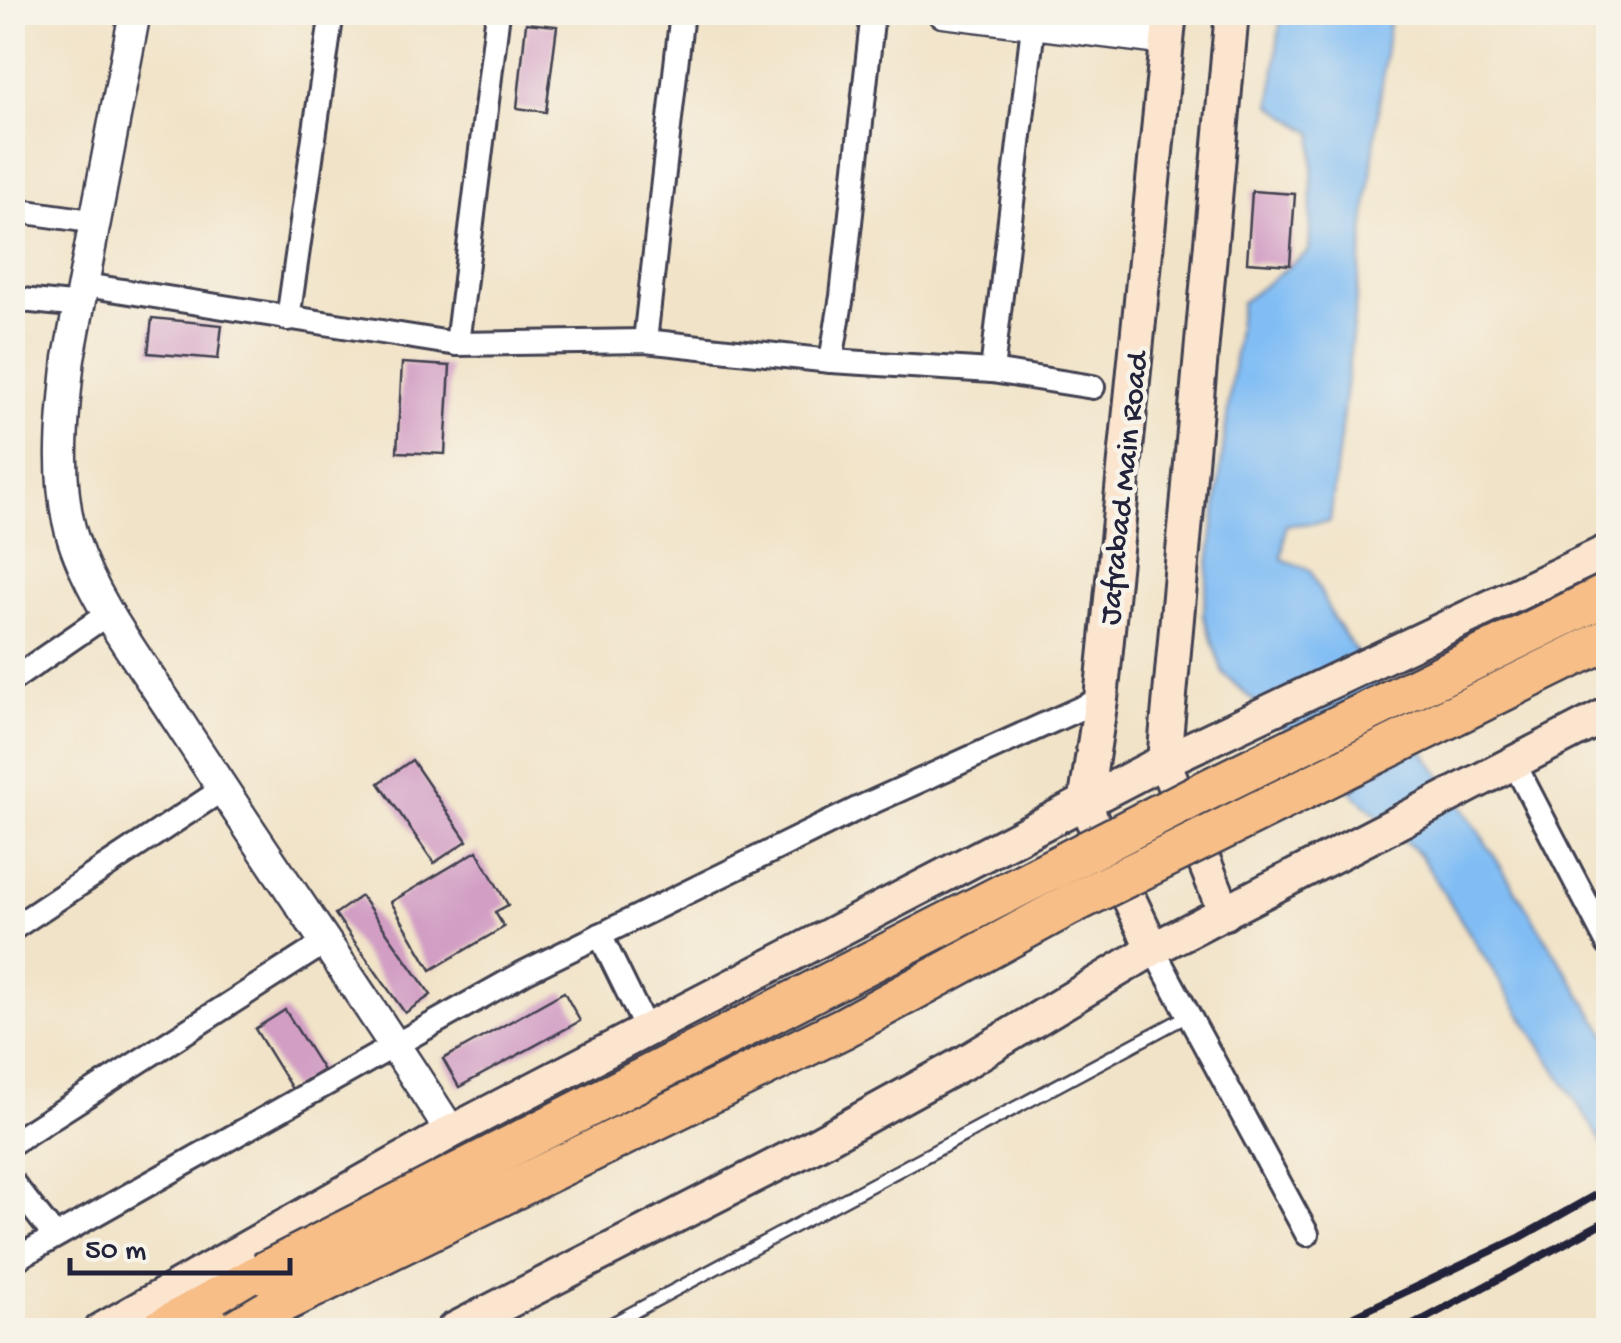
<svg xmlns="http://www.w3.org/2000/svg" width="1621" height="1343" viewBox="0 0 1621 1343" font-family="'Gochi Hand',sans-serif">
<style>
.water{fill:#81bdf4;stroke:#527098;stroke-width:2.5}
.building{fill:#d29ec4}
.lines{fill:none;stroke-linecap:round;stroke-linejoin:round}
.service-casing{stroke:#413f50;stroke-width:16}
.minor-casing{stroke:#413f50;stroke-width:28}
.tertiary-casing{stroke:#413f50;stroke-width:35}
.secondary-casing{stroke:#413f50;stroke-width:38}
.trunk-casing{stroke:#413f50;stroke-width:45}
.service{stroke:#fff;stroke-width:11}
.minor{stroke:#fff;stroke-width:22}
.tertiary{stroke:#fff;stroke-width:30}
.secondary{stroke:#fce5cf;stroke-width:32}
.trunk{stroke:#f7be87;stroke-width:40}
.rail{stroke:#22223b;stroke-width:8}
.trunk-bridge-casing{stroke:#413f50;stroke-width:45;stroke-linecap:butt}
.trunk-bridge{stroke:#f7be87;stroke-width:40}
.labels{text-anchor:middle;stroke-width:9;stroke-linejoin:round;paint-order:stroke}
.street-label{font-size:32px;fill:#22223b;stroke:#f7f3e8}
</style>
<rect width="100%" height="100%" fill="#f7f3e8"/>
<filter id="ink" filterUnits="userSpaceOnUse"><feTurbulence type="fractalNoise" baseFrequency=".01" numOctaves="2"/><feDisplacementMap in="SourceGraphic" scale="20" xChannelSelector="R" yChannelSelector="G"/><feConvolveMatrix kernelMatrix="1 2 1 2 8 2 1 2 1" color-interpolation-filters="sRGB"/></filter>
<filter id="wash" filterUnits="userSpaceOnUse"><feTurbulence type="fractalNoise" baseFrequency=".0048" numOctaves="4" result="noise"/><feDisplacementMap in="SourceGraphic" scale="40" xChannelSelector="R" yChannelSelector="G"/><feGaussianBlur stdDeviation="2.25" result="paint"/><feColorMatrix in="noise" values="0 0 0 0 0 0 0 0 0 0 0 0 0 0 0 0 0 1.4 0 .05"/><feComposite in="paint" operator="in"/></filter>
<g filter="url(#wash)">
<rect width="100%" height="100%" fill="#f1e3c7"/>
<polygon class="water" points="1281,13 1390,13 1330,522 1286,525 1282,559 1310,570 1333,618 1479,832 1608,1037 1608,1152 1420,855 1223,673 1203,614 1241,303 1309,251 1314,134 1271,105"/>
<g id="blocks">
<g class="building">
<polygon points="526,23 557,26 546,112 517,108"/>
<polygon points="1252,191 1295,194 1290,265 1247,262"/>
<polygon points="152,318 222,325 218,359 148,353"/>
<polygon points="402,363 450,366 445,454 397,452"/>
<polygon points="412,760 467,841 434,863 379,783"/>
<polygon points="477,851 508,905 495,912 504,927 431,970 391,902"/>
<polygon points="361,896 431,995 405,1013 335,914"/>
<polygon points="564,992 580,1021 459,1087 443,1059"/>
<polygon points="285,1010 323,1070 292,1089 255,1029"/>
</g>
</g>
</g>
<g filter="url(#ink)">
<use href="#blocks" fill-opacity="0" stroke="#413f50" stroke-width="2.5"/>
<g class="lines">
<g class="service-casing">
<polyline id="service" points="600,1330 1189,1015"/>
</g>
<g class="minor-casing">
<g id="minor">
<polyline points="12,210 98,222"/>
<polyline points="85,285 457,344 645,341 831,361 992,371 1093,387"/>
<polyline points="12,299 81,306"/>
<polyline points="288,319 332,12"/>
<polyline points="645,341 682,12"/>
<polyline points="457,344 498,12"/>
<polyline points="831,361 842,296 873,12"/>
<polyline points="992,371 1033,26"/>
<polyline points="12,680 109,613"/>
<polyline points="1513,761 1608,944"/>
<polyline points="12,929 223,789"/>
<polyline points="600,935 647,1031"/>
<polyline points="1153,949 1307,1234"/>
<polyline points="12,1143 323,944"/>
<polyline points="12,1182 53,1234"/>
<polyline points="12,1261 525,972 857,809 1101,699"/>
</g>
</g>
<g class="tertiary-casing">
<g id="tertiary">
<path d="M 135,12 L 69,358 C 63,416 55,482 73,539 C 94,604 143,665 179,722 C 268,860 363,994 451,1132"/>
<polyline points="943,12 1168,40"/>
</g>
</g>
<g class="secondary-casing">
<g id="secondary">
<polyline points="1225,913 1164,761 1232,12"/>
<polyline points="1153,949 1085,805 1101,699 1170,12"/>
<polyline points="101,1330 451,1132 1164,761 1608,551"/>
<polyline points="453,1330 807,1149 967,1061 1153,949 1608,714"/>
</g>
</g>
<g class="trunk-casing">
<polyline id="trunk" points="160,1330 263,1273"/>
</g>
<use href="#service" class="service"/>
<use href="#minor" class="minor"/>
<use href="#tertiary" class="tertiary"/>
<use href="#secondary" class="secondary"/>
<use href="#trunk" class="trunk"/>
<g class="rail">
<polyline points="1325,1330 1521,1237 1608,1188"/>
<polyline points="1404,1330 1608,1220"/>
<polyline points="1607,1330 1608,1330"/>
</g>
<g class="trunk-bridge-casing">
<g id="trunk-bridge">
<polyline points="263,1273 1193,797 1608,594"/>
<polyline points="236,1330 281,1303 843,1028 1069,905 1608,639"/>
</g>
</g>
<use href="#trunk-bridge" class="trunk-bridge"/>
</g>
</g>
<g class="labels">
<g class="street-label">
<text transform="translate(1121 488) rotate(-84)" y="11">Jafrabad Main Road</text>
</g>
</g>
<rect width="1621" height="1343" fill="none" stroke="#f7f3e8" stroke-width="50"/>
<path d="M70 1258v15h220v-15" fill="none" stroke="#22223b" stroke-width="5"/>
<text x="85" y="1258" font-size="30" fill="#22223b" stroke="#f7f3e8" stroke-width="8" paint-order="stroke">50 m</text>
</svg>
